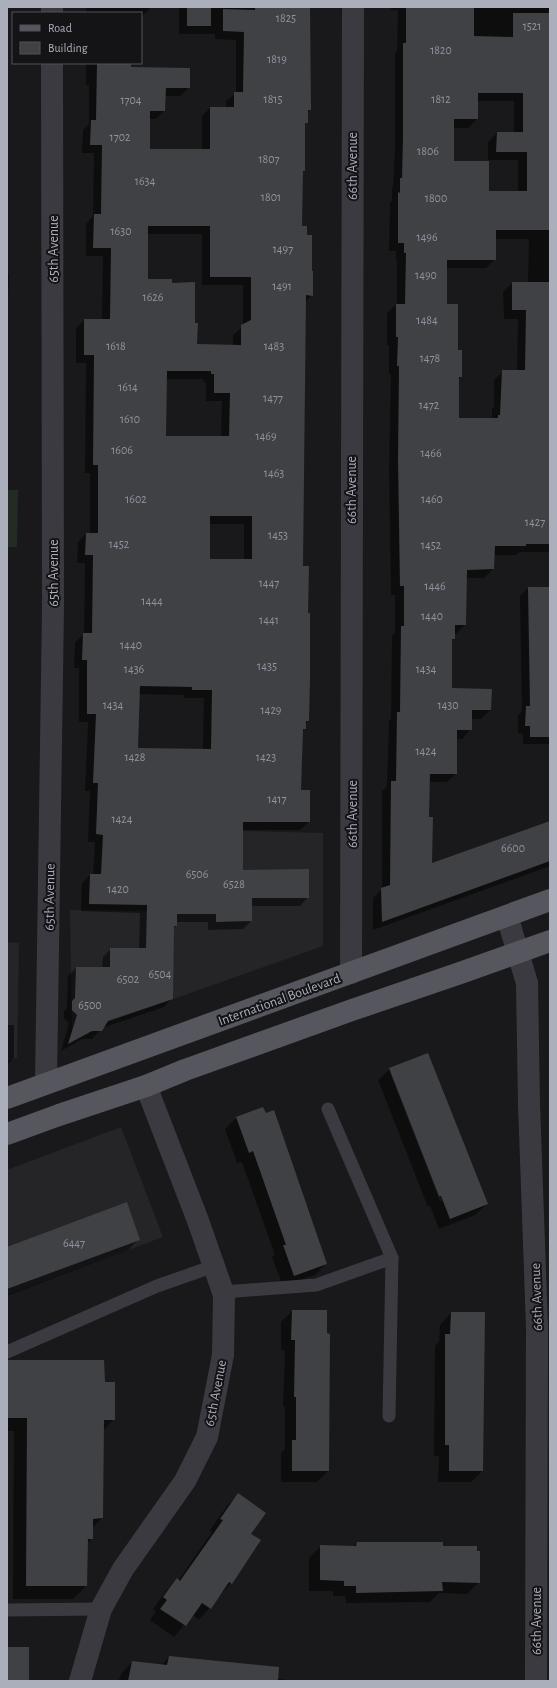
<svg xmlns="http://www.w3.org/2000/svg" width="557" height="1688" viewBox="0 0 557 1688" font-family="'Alegreya Sans',sans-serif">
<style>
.built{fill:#252528}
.green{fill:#232b25}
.shadow{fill:#0007;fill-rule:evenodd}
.building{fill:#404145;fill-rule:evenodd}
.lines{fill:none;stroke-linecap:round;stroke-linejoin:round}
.service{stroke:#3a3a40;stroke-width:13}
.minor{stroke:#3a3a40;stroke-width:22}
.tertiary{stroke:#3a3a40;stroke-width:22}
.primary{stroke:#56565f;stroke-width:22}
.labels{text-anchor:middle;stroke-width:4;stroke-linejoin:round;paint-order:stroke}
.number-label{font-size:12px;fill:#90939e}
.street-label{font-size:14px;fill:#abaebb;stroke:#141416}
</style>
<rect width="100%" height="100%" fill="#19191b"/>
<g class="built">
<polygon points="243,831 323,833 323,946 72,1035 70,910 178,911"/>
<polygon points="7,942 19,943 17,1058 7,1061"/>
<polygon points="121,1127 163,1237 7,1295 7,1170"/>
</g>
<polygon class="green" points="7,490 18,490 17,547 7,547"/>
<g class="shadow">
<polygon points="86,7 149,7 149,10 141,17 141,13 86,13"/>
<path d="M 179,7 L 309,7 L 310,110 L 307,113 L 307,122 L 304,125 L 304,171 L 302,174 L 301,227 L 312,295 L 305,302 L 302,567 L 308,721 L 305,724 L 305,728 L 302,732 L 300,791 L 309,822 L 300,830 L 242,830 L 242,871 L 308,897 L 300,906 L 251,906 L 251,921 L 243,929 L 208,930 L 208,922 L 176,922 L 176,926 L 173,928 L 172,998 L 164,1007 L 102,1028 L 92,1039 L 82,1039 L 61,1051 L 69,1023 L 64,1018 L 64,1011 L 67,1008 L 68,976 L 76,968 L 102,968 L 103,957 L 111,949 L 139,949 L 140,913 L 81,911 L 82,883 L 90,875 L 93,875 L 95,842 L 88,842 L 90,791 L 85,791 L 88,722 L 79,722 L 79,668 L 74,668 L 75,642 L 84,634 L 85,563 L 77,563 L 78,542 L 86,534 L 90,534 L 90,473 L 85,473 L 86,363 L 76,363 L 76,329 L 84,320 L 102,320 L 103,256 L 86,256 L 86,224 L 93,216 L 94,153 L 82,153 L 83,130 L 89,124 L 89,85 L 86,85 L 86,63 L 130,63 L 130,68 L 189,87 L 181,96 L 164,96 L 164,111 L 156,119 L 149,119 L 149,150 L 202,150 L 202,116 L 210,108 L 226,108 L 226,101 L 236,93 L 236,40 L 215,39 L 215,34 L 179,34 ZM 147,234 L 202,234 L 202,285 L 243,285 L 243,326 L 233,335 L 233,345 L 196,345 L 194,324 L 171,284 L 147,280 ZM 166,379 L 203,379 L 203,382 L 206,382 L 206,401 L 222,401 L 221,437 L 165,437 ZM 209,524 L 244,524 L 244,560 L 209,560 ZM 138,694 L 184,695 L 184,698 L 204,698 L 203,750 L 137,749 Z"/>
<path d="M 391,7 L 550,7 L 550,552 L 519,552 L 516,555 L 494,555 L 493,569 L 484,578 L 466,578 L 465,625 L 456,634 L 454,634 L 454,639 L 451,641 L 451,689 L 490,710 L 481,719 L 471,719 L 470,730 L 462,739 L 456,739 L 456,774 L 447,782 L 428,782 L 428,818 L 431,865 L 550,822 L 550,866 L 373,930 L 373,898 L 382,889 L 382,791 L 387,786 L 389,721 L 391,719 L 392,636 L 395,633 L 395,595 L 391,595 L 389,468 L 391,374 L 389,374 L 389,345 L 387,345 L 387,313 L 397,304 L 397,261 L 396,261 L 396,251 L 389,251 L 390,202 L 392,201 L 392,188 L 393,187 L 395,147 L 395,53 L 397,50 L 398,10 L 391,10 ZM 477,101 L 514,101 L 514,133 L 497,133 L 488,142 L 488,160 L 518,160 L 518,192 L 488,192 L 453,162 L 453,128 L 468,128 L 477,119 ZM 495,239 L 529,239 L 528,283 L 512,283 L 503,292 L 504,319 L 518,319 L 517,371 L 503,371 L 494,380 L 494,407 L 492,408 L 492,419 L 458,419 L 458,380 L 461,377 L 461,351 L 457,351 L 446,305 L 446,268 L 486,268 L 495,259 Z"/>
<polygon points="7,274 9,274 8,296 7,297"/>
<polygon points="528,588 550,588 550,744 523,744 523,734 518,733 518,715 522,711 520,596"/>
<polygon points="7,604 8,604 7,646"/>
<polygon points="7,703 8,703 7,732"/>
<polygon points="7,1025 14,1025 14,1058 7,1065"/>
<path d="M 390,1069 L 487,1204 L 475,1215 L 439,1229 L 430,1206 L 428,1207 L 378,1080 ZM 390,1073 L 392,1073 L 442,1201 L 440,1201 Z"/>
<polygon points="263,1108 265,1114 273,1111 326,1264 315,1275 283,1286 272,1257 275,1255 242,1162 237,1163 225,1129 236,1118"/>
<polygon points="139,1239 128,1250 7,1296 7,1248"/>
<polygon points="292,1311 328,1471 317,1482 281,1482 281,1453 285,1449 285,1407 283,1407 285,1351 281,1350 281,1322"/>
<polygon points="451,1313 482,1471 471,1482 438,1482 439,1456 434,1456 435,1346 439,1341 440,1325"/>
<polygon points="7,1361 104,1383 114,1419 103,1431 102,1518 92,1528 92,1539 87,1544 86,1586 73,1599 13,1599 14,1431 7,1431"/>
<polygon points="238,1495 249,1534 231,1583 199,1620 192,1615 174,1637 150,1620 156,1611 153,1609 166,1591 178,1581 212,1532 210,1530 227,1506"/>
<polygon points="357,1543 442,1547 479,1582 467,1594 439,1593 430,1602 346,1603 345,1596 333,1596 333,1591 309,1591 309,1558 321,1546 353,1547"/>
<polygon points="169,1657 266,1677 294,1681 117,1681 120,1678 121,1674 132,1662 162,1665"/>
</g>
<g class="building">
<rect x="187" y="7" width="24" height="19"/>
<path d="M 255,7 L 310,7 L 311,110 L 308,110 L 308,123 L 305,123 L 305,171 L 303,171 L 302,226 L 307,226 L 307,235 L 312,235 L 312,271 L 313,271 L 313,296 L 306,295 L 303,566 L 309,566 L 308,613 L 310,613 L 310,680 L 309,721 L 306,721 L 306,729 L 303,729 L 301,790 L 310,790 L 310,822 L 243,822 L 243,870 L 309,869 L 309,898 L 252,898 L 252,921 L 216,922 L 216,914 L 177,914 L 177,926 L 174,926 L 173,999 L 108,1021 L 102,1031 L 92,1031 L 68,1044 L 77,1015 L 72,1010 L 72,1001 L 75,998 L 76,967 L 110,967 L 110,948 L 146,948 L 147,905 L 89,904 L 90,874 L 101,874 L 103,835 L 96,834 L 98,783 L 93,783 L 96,714 L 87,714 L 87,660 L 82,660 L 83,633 L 92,633 L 93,555 L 85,555 L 86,533 L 98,533 L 98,465 L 93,465 L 94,355 L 84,355 L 84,319 L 110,319 L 111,248 L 93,248 L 94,214 L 101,214 L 102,145 L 90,145 L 91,120 L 96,120 L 97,63 L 131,63 L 131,67 L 190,68 L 190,88 L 166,88 L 165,111 L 150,111 L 150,149 L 210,149 L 210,107 L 234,107 L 234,92 L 243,92 L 244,32 L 223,31 L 223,9 L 255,10 ZM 148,226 L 210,226 L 210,277 L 251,277 L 251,320 L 241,325 L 241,345 L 197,344 L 198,323 L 195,323 L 195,282 L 172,283 L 172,279 L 148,279 ZM 167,371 L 211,371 L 211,374 L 214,374 L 214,393 L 230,393 L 229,436 L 166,436 ZM 210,516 L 252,516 L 252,559 L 210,559 ZM 140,686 L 192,687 L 192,690 L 212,690 L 211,749 L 138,748 Z"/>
<path d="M 406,7 L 474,7 L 474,36 L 513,37 L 513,13 L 550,13 L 550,230 L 496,230 L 496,260 L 447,260 L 447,304 L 458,304 L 458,350 L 462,350 L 462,377 L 459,377 L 459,418 L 498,418 L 498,415 L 500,415 L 502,370 L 525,370 L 526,310 L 512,310 L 512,282 L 550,282 L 550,544 L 526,544 L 526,546 L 495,546 L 494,569 L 467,570 L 466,625 L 455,625 L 455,639 L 452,639 L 452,688 L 492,689 L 491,710 L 472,710 L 472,730 L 457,730 L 457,774 L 430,774 L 429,817 L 433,817 L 432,863 L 550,821 L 550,861 L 382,922 L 381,888 L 390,885 L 391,781 L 396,781 L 397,712 L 400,712 L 401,626 L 404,626 L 404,586 L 400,586 L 398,459 L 399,366 L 397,366 L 398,337 L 396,337 L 396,304 L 405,304 L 406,253 L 404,253 L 404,243 L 398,243 L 398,192 L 400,193 L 400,178 L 402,178 L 403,138 L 403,43 L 406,43 ZM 478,93 L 523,93 L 523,132 L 497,132 L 496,152 L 527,152 L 527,191 L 489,191 L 489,161 L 454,161 L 454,119 L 478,119 Z"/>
<polygon points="528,587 550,587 550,737 530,737 530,726 525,726 526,706 530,706"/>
<polygon points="428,1053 488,1204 450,1219 441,1196 439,1196 389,1068"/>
<polygon points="263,1107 266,1113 274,1110 327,1264 294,1276 283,1245 286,1245 253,1151 249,1153 236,1117"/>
<polygon points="127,1202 140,1240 7,1289 7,1247"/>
<polygon points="292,1310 327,1310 327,1333 330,1334 329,1471 292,1471 292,1440 296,1440 296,1397 294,1397 295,1340 291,1340"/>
<polygon points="451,1312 485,1312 483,1471 449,1471 449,1445 445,1445 445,1334 450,1334"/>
<polygon points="7,1360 104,1360 105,1382 115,1382 115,1420 104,1420 103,1518 93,1519 93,1539 88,1539 87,1586 26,1586 27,1418 7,1418"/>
<polygon points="238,1493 266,1513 251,1534 261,1540 232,1584 229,1582 211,1609 202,1603 186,1626 160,1609 167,1600 163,1597 177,1578 180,1581 223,1520 220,1519"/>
<polygon points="357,1542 443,1542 443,1546 477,1546 477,1551 480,1551 480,1583 442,1582 443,1591 356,1593 356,1586 344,1586 344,1581 320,1580 320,1545 356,1546"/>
<rect x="7" y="1647" width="22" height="34"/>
<polygon points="169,1656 279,1667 278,1681 128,1681 132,1661 167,1665"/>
</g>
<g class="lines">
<g class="service">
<polyline points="328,1109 392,1258 389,1416"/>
<polyline points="223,1292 316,1285 392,1258"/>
<polyline points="7,1352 157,1286 214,1266"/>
<polyline points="7,1610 101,1609"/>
</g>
<g class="minor">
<polyline points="52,7 52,13"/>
<polyline points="351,973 353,7"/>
<polyline points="46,1083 53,607 52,63"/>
<polyline points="80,1681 101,1609 123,1569 185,1481 207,1437 223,1355 224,1297 223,1292 197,1218 146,1086"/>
</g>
<polyline class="tertiary" points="507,916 527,983 529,1104 537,1327 536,1681"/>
<g class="primary">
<polyline points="7,1098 550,900"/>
<polyline points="7,1134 59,1115 146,1086 185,1070 352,1010 463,972 550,941"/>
</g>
</g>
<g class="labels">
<g class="number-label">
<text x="286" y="22">1825</text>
<text x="532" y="30">1521</text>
<text x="441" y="54">1820</text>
<text x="277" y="63">1819</text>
<text x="273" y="103">1815</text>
<text x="441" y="103">1812</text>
<text x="131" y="104">1704</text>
<text x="120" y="141">1702</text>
<text x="428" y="155">1806</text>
<text x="269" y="163">1807</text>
<text x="145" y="185">1634</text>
<text x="271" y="201">1801</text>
<text x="436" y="202">1800</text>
<text x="121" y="235">1630</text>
<text x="427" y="241">1496</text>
<text x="283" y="253">1497</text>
<text x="426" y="279">1490</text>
<text x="282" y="290">1491</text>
<text x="153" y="301">1626</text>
<text x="427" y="324">1484</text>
<text x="116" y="350">1618</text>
<text x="274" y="350">1483</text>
<text x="430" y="362">1478</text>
<text x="128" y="391">1614</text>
<text x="273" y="402">1477</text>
<text x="429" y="409">1472</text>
<text x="130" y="423">1610</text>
<text x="266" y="440">1469</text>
<text x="122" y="454">1606</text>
<text x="431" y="457">1466</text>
<text x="274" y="477">1463</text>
<text x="136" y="503">1602</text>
<text x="432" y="503">1460</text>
<text x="535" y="526">1427</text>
<text x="278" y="539">1453</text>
<text x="119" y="548">1452</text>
<text x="431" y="549">1452</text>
<text x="269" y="587">1447</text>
<text x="435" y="590">1446</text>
<text x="152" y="605">1444</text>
<text x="432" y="620">1440</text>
<text x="269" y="624">1441</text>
<text x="131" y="649">1440</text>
<text x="267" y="670">1435</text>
<text x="134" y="673">1436</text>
<text x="426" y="673">1434</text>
<text x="113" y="709">1434</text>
<text x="448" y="709">1430</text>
<text x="271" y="714">1429</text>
<text x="426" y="755">1424</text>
<text x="135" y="761">1428</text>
<text x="266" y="761">1423</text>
<text x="277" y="803">1417</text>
<text x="122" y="823">1424</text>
<text x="513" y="852">6600</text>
<text x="197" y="878">6506</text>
<text x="234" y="888">6528</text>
<text x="118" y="893">1420</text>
<text x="160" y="978">6504</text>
<text x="128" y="983">6502</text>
<text x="90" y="1009">6500</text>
<text x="74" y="1247">6447</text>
</g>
<g class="street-label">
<text transform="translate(352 166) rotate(-90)" y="5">66th Avenue</text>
<text transform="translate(53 249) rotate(-90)" y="5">65th Avenue</text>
<text transform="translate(351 490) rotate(-90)" y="5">66th Avenue</text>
<text transform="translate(53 573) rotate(-90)" y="5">65th Avenue</text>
<text transform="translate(352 814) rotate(-90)" y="5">66th Avenue</text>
<text transform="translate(49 897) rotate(-89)" y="5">65th Avenue</text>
<text transform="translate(279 999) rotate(-20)" y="5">International Boulevard</text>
<text transform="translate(536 1297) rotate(-92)" y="5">66th Avenue</text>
<text transform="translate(215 1393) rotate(-79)" y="5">65th Avenue</text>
<text transform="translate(536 1621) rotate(-90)" y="5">66th Avenue</text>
</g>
</g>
<rect width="557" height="1688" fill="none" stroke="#abaebb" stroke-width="16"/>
<rect x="12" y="12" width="130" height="52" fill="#141416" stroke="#505258"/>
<rect x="20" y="25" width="20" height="6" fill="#56565f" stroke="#505258"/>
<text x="48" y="32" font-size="12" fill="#abaebb">Road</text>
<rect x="20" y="42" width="20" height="12" fill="#404145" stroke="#505258"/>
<text x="48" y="52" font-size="12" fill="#abaebb">Building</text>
</svg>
